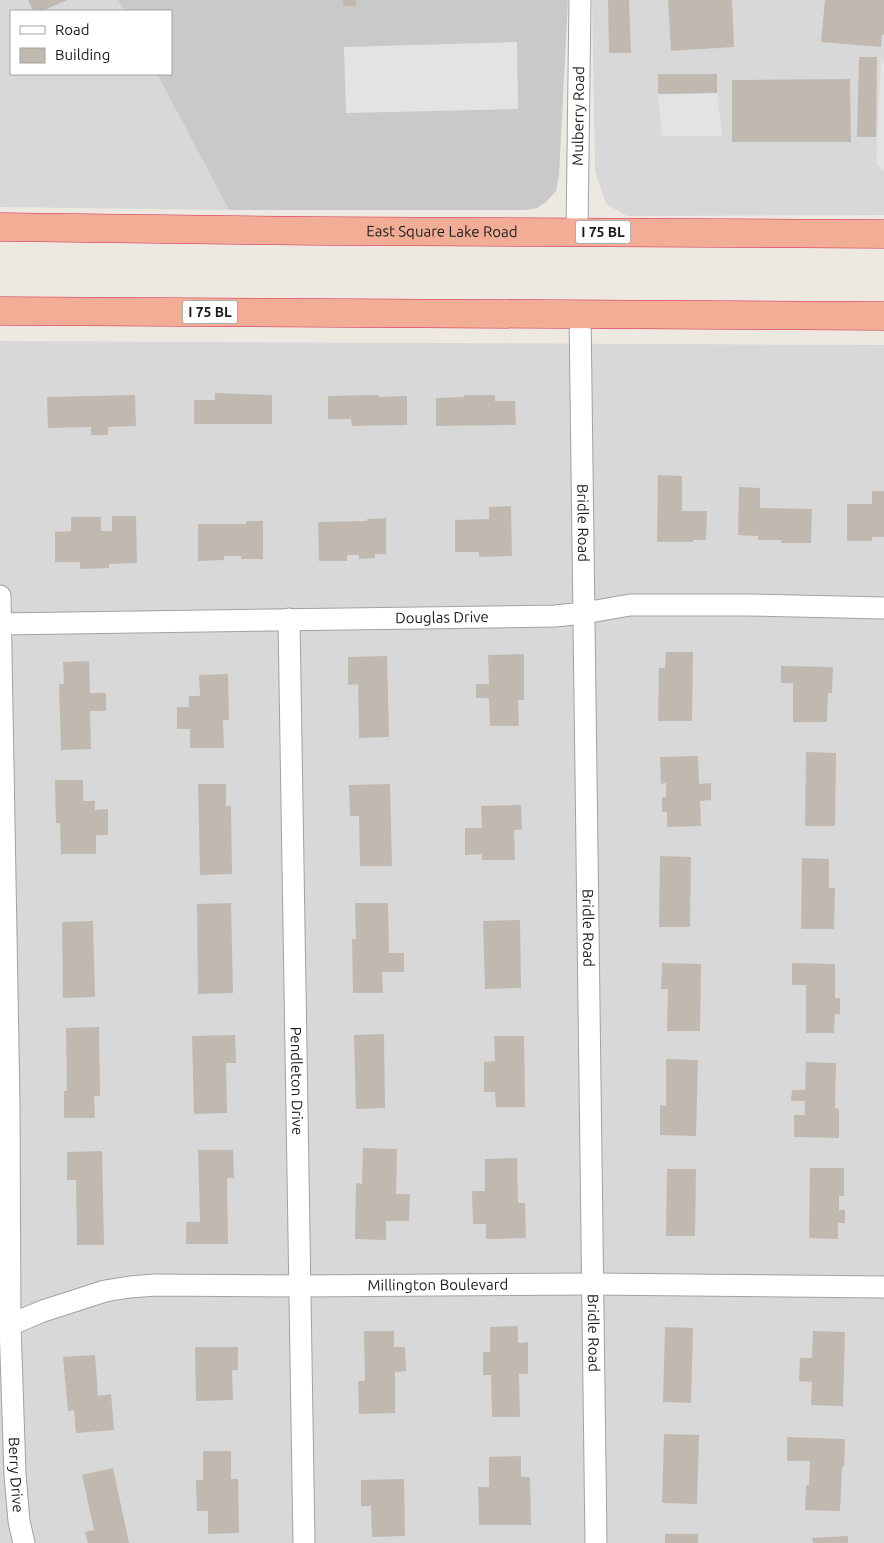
<svg xmlns="http://www.w3.org/2000/svg" width="884" height="1543" viewBox="0 0 884 1543" font-family="Ubuntu,sans-serif">
<style>
.residential{fill:#d9d8d8}
.religious{fill:#c9c9c9}
.parking{fill:#e3e3e3}
.building{fill:#c1b8b0}
.lines{fill:none;stroke-linecap:round;stroke-linejoin:round}
.minor-casing{stroke:#a2a2a2;stroke-width:23}
.trunk-casing{stroke:#d62258;stroke-width:29}
.minor{stroke:#fff;stroke-width:21}
.trunk{stroke:#f1ad95;stroke-width:28}
.labels{text-anchor:middle;stroke-width:5;stroke-linejoin:round;paint-order:stroke}
.shield{fill:#fff;stroke:#5f5f5f;stroke-width:1}
.shield-label{font-size:14px;font-weight:bold;fill:#1b1b1b}
.street-label{font-size:15px;fill:#1b1b1b;stroke:#fff}
</style>
<rect width="100%" height="100%" fill="#ede9e0"/>
<g class="residential">
<polygon points="0,0 118,0 124,11 11,11 11,74 157,74 229,210 0,207"/>
<polygon points="592,0 884,0 884,215 627,216 606,204 595,172"/>
<polygon points="0,341 884,345 884,1543 0,1543"/>
</g>
<polygon class="religious" points="118,0 568,0 559,176 556,191 546,202 537,208 527,210 229,210 157,74 171,74 171,11 124,11"/>
<g class="parking">
<polygon points="517,42 518,109 346,113 344,47"/>
<polygon points="881,60 884,61 884,171 876,164"/>
<polygon points="717,93 722,136 662,136 658,94"/>
</g>
<g class="building">
<polygon points="28,0 67,0 42,11 33,11"/>
<rect x="343" y="0" width="13" height="6"/>
<polygon points="608,0 629,0 631,53 609,53"/>
<polygon points="668,0 732,0 734,47 671,51"/>
<polygon points="825,0 884,0 884,35 882,35 881,47 821,42"/>
<polygon points="859,57 877,57 876,137 857,137"/>
<polygon points="658,74 717,74 717,93 658,94"/>
<polygon points="850,79 851,142 732,142 732,80"/>
<polygon points="215,393 272,395 272,424 194,424 194,400 215,400"/>
<polygon points="135,395 136,426 108,427 108,435 91,435 91,427 48,428 47,397"/>
<polygon points="379,395 379,397 407,396 407,425 352,426 351,419 328,419 328,396"/>
<polygon points="464,395 495,395 495,401 515,401 516,425 436,426 436,398 464,397"/>
<polygon points="658,475 682,476 682,511 707,511 706,540 693,540 693,542 657,542"/>
<polygon points="739,487 760,488 760,508 812,509 811,543 781,543 781,540 758,540 758,536 738,535"/>
<polygon points="872,491 884,491 884,537 872,537 872,541 847,541 847,504 872,504"/>
<polygon points="511,506 512,556 479,557 479,552 455,552 455,520 489,519 489,507"/>
<polygon points="112,516 136,516 137,563 109,564 109,568 80,569 80,562 55,562 55,532 71,531 71,517 101,517 101,531 112,531"/>
<polygon points="386,518 386,554 375,554 375,558 359,559 359,555 347,555 347,561 319,561 318,522 367,521 367,519"/>
<polygon points="246,521 263,521 263,559 241,559 241,556 224,556 224,560 198,561 198,524 246,524"/>
<polygon points="666,652 693,652 692,721 658,721 659,668 665,668"/>
<polygon points="524,654 524,700 518,700 519,726 490,726 489,698 476,698 476,684 489,684 488,655"/>
<polygon points="387,656 389,737 359,738 358,684 348,685 348,657"/>
<polygon points="89,661 90,693 106,693 106,711 90,711 91,749 61,750 59,684 64,684 63,662"/>
<polygon points="781,666 833,667 832,693 828,693 827,722 793,722 793,683 781,683"/>
<polygon points="228,674 229,720 223,720 224,748 190,748 190,729 177,729 177,707 189,707 189,696 200,696 199,675"/>
<polygon points="806,752 836,753 835,826 805,826"/>
<polygon points="698,756 699,784 711,783 711,800 700,801 701,826 667,827 667,812 662,812 662,797 666,797 666,783 661,784 660,757"/>
<polygon points="55,780 83,780 83,801 95,801 95,810 108,809 108,835 96,835 96,854 61,854 60,823 56,823"/>
<polygon points="198,784 226,784 226,806 231,806 232,874 200,875"/>
<polygon points="390,784 392,866 360,866 359,816 350,816 349,785"/>
<polygon points="521,805 522,830 514,830 515,860 482,860 482,854 465,855 465,828 482,828 481,806"/>
<polygon points="660,856 691,857 690,927 659,927"/>
<polygon points="802,858 829,859 829,888 835,888 834,929 801,929"/>
<polygon points="231,903 233,993 198,994 197,904"/>
<polygon points="355,903 388,903 389,953 404,953 404,972 382,972 383,993 353,993 352,939 356,939"/>
<polygon points="520,920 521,988 485,989 483,921"/>
<polygon points="93,921 95,997 63,998 62,922"/>
<polygon points="662,963 701,964 700,1031 667,1031 668,989 661,989"/>
<polygon points="792,963 835,964 835,998 840,998 840,1014 835,1014 834,1033 806,1033 806,985 792,985"/>
<polygon points="99,1027 100,1096 94,1096 95,1118 64,1118 64,1091 67,1091 66,1028"/>
<polygon points="384,1034 385,1108 356,1109 354,1035"/>
<polygon points="235,1035 236,1063 226,1063 227,1113 194,1114 192,1036"/>
<polygon points="494,1036 524,1036 525,1107 496,1107 495,1092 484,1092 484,1062 495,1061"/>
<polygon points="666,1059 698,1060 696,1136 660,1135 660,1105 666,1106"/>
<polygon points="806,1062 836,1063 835,1108 839,1109 839,1138 794,1137 794,1115 805,1115 805,1101 791,1101 792,1090 805,1090"/>
<polygon points="363,1148 397,1149 396,1194 410,1194 409,1221 386,1221 386,1240 355,1239 356,1183 362,1184"/>
<polygon points="198,1150 233,1150 234,1178 227,1178 228,1244 186,1244 186,1222 200,1222"/>
<polygon points="102,1151 104,1245 77,1245 76,1180 67,1180 67,1152"/>
<polygon points="517,1158 518,1203 525,1203 526,1238 486,1239 486,1224 473,1224 472,1191 485,1191 485,1159"/>
<polygon points="810,1168 844,1168 844,1196 839,1196 839,1210 845,1210 845,1223 838,1223 838,1239 809,1238"/>
<polygon points="667,1169 696,1169 695,1236 666,1236"/>
<polygon points="518,1326 518,1343 528,1342 528,1374 519,1374 520,1417 492,1417 491,1375 483,1375 483,1352 490,1352 490,1327"/>
<polygon points="665,1327 693,1328 691,1403 663,1402"/>
<polygon points="364,1331 394,1331 394,1347 405,1347 406,1371 395,1372 395,1413 359,1414 358,1381 365,1381"/>
<polygon points="813,1331 845,1332 843,1406 811,1405 812,1382 799,1381 800,1358 812,1358"/>
<polygon points="195,1347 238,1347 238,1370 232,1370 233,1400 196,1401"/>
<polygon points="95,1355 98,1396 111,1394 114,1430 76,1433 74,1410 68,1411 63,1357"/>
<polygon points="664,1434 699,1435 697,1504 662,1503"/>
<polygon points="787,1437 845,1439 844,1467 842,1467 840,1511 805,1510 806,1485 809,1485 810,1461 787,1461"/>
<polygon points="203,1451 231,1451 231,1479 238,1479 239,1533 208,1534 208,1511 197,1511 196,1480 203,1480"/>
<polygon points="521,1456 521,1477 530,1477 531,1525 479,1525 478,1487 489,1487 489,1457"/>
<polygon points="113,1468 129,1543 88,1543 85,1532 94,1530 82,1475"/>
<polygon points="404,1479 405,1536 372,1537 371,1506 361,1506 361,1480"/>
<rect x="665" y="1534" width="33" height="9"/>
<polygon points="848,1536 848,1543 813,1543 812,1538"/>
</g>
<g class="lines">
<g class="minor-casing">
<g id="minor">
<path id="s1" d="M 577,232 L 580,0"/>
<path id="s2" d="M 580,313 L 596,1543"/>
<path id="s3" d="M 0,596 L 9,1104 L 10,1324 L 15,1475 L 19,1521 L 24,1543"/>
<path id="s4" d="M 289,619 L 304,1543"/>
<path id="s5" d="M 0,624 L 555,616 L 584,613 L 630,605 L 747,605 L 884,608"/>
<path id="s6" d="M 0,1329 L 43,1311 L 105,1291 L 130,1287 L 155,1285 L 300,1286 L 593,1284 L 884,1287"/>
</g>
</g>
<g class="trunk-casing">
<g id="trunk">
<path id="s7" d="M 0,227 L 322,231 L 884,234"/>
<polyline points="0,311 884,316"/>
</g>
</g>
<use href="#minor" class="minor"/>
<use href="#trunk" class="trunk"/>
</g>
<g class="labels">
<g class="shield">
<rect x="575.5" y="220.5" width="55" height="23" rx="4"/>
<rect x="182.5" y="300.5" width="55" height="23" rx="4"/>
</g>
<g class="shield-label">
<text x="603" y="237">I 75 BL</text>
<text x="210" y="317">I 75 BL</text>
</g>
<g class="street-label">
<text dy="5" stroke="none"><textPath href="#s1" startOffset="116">Mulberry Road</textPath></text>
<text dy="5" stroke="none"><textPath href="#s7" startOffset="442">East Square Lake Road</textPath></text>
<text dy="5" stroke="none"><textPath href="#s2" startOffset="210">Bridle Road</textPath></text>
<text dy="5" stroke="none"><textPath href="#s5" startOffset="442">Douglas Drive</textPath></text>
<text dy="5" stroke="none"><textPath href="#s2" startOffset="615">Bridle Road</textPath></text>
<text dy="5" stroke="none"><textPath href="#s4" startOffset="462">Pendleton Drive</textPath></text>
<text dy="5" stroke="none"><textPath href="#s6" startOffset="445">Millington Boulevard</textPath></text>
<text dy="5" stroke="none"><textPath href="#s2" startOffset="1020">Bridle Road</textPath></text>
<text dy="5" stroke="none"><textPath href="#s3" startOffset="879">Berry Drive</textPath></text>
</g>
</g>
<rect x="10" y="10" width="162" height="65" fill="#ffffff" stroke="#a4a4a4"/>
<rect x="20" y="26" width="25" height="8" fill="#ffffff" stroke="#a4a4a4"/>
<text x="55" y="35" font-size="15" fill="#1b1b1b">Road</text>
<rect x="20" y="48" width="25" height="15" fill="#c1b8b0" stroke="#a4a4a4"/>
<text x="55" y="60" font-size="15" fill="#1b1b1b">Building</text>
</svg>
